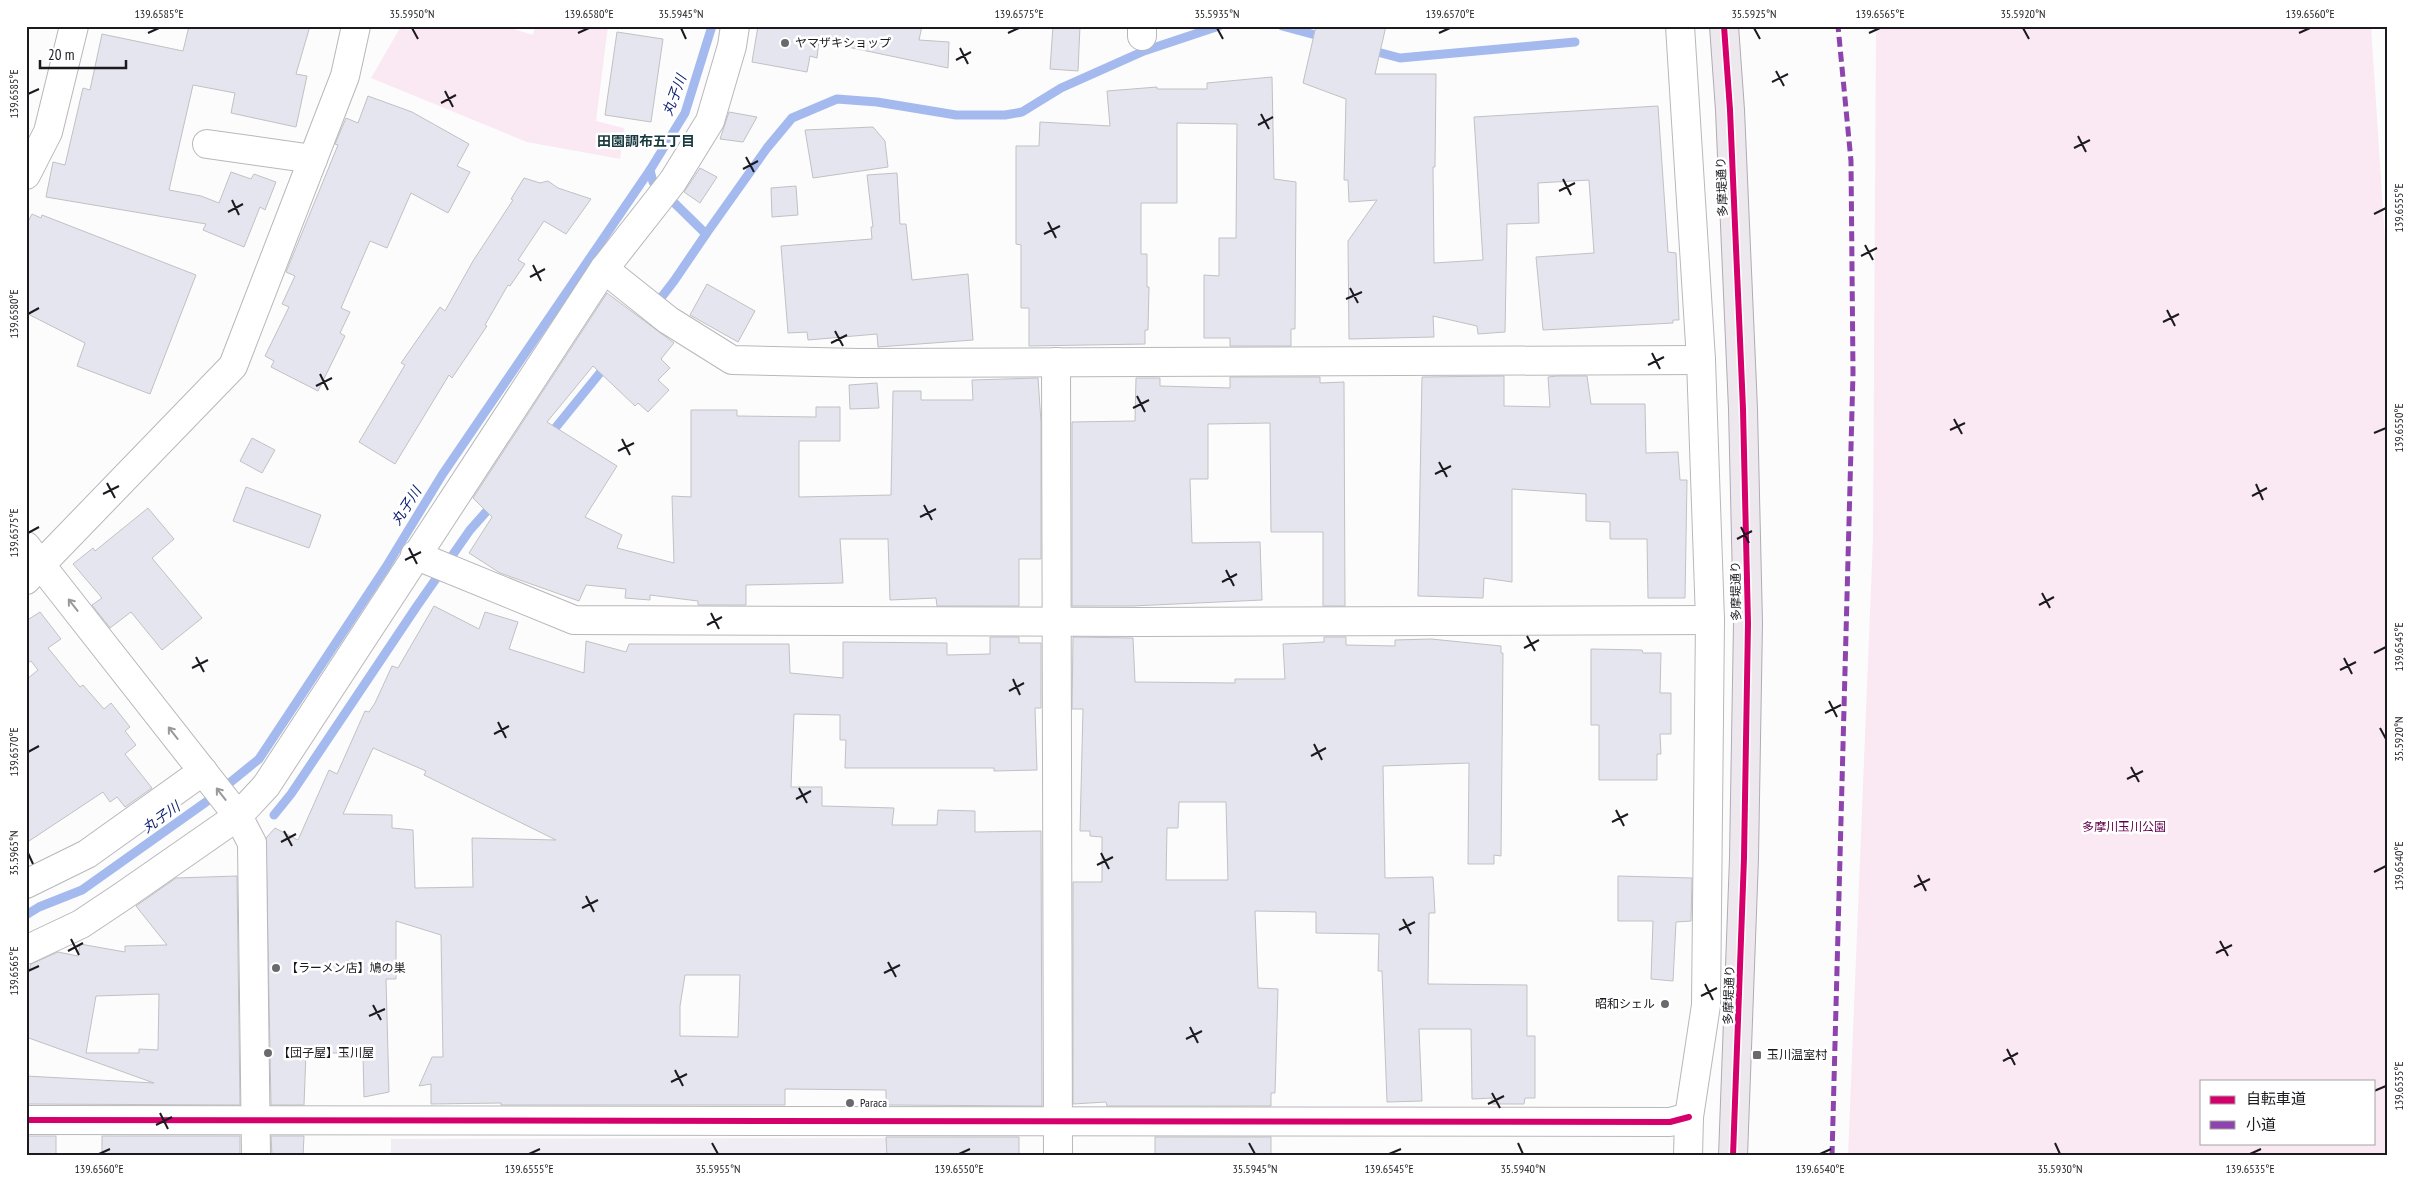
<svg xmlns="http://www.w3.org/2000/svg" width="2413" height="1182" viewBox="0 0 2413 1182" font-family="'PT Sans Narrow','Noto Sans JP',sans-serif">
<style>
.built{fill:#f0edf5}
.green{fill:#fae8f3;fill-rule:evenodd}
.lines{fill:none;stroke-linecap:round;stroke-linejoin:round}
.stream{stroke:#a4baee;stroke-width:9}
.building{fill:#e5e5ef;stroke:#c1c1c4;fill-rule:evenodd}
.minor-casing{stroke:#b8b7ba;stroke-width:30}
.major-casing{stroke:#b1abb3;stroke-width:30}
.minor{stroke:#fff;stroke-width:28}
.major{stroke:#ece8ed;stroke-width:28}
.quiet{stroke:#8e44ad;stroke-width:5;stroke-dasharray:10 5;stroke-linecap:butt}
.cycleway-casing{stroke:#fff;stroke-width:9}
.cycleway{stroke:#d6006c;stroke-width:6}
.oneway{stroke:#99989a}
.ticks{fill:none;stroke:#1c1a1f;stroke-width:2}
.poi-dot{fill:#6a696d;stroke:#fff;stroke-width:2}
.labels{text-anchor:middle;stroke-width:5;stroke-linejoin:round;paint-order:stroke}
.poi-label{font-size:12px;fill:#1c1a1f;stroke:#fff;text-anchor:start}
.street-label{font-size:12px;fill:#1c1a1f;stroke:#fff}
.park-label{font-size:12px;fill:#61004b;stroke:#fff}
.water-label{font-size:14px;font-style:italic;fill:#0b1e71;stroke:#fff}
.neighbourhood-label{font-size:14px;font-weight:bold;fill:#193b40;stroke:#fff}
.neatline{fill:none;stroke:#1c1a1f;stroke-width:2}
.ticks-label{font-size:12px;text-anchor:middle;fill:#1c1a1f}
</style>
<rect width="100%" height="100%" fill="#fcfcfd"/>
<polygon class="built" points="967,1138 967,1156 391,1156 391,1139"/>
<g class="green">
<polygon points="416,26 504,26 533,35 535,26 608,26 596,121 624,128 620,159 527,142 371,78 400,28 414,31"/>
<path d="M 1876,26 L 2371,26 L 2387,271 L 2387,1156 L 1848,1156 L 1873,538 ZM 2202,1081 L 2374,1081 L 2374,1143 L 2202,1143 Z"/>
</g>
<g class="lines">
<g class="stream">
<polyline points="1282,26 1323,37"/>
<polyline points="1370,50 1400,58 1575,42"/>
<polyline points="650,170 653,182 706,234 767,148 792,118 837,99 877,102 956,115 1005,115 1022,112 1061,88 1144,51 1219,26"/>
<polyline points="654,307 674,281 706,234"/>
<polyline points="548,437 608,363"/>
<polyline points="274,815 291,794 417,606 470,530 494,503"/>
<polyline points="26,915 39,907 82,890 206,802 259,759 386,567 442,475 650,170 685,113 712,26"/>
</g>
</g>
<g class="building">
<polygon points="189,26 310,26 296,74 307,76 296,127 231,113 235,93 193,85 169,190 201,196 219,203 231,172 251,179 254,174 276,182 265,210 260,207 244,247 203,230 206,224 46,197 53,162 65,165 83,88 90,90 102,34 183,51"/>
<polygon points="758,26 922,26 919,40 949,42 948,68 819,41 817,58 810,56 807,72 752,62"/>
<polygon points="1053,26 1080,26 1078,71 1050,69"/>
<polygon points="1316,26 1386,26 1375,74 1436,74 1435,167 1433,167 1434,263 1483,260 1474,117 1658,106 1668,252 1676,253 1679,320 1673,320 1673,323 1543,330 1536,257 1594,253 1589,180 1538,183 1539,223 1507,224 1505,332 1478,334 1477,326 1433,316 1434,337 1349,339 1348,241 1377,200 1349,202 1348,180 1344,180 1346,99 1303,83"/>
<polygon points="617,32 663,39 651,122 605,115"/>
<polygon points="1272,77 1274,179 1296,182 1295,329 1291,329 1291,346 1230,346 1230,338 1204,338 1204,275 1219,276 1219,238 1236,238 1237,124 1177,123 1177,203 1141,203 1141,254 1147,254 1147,287 1149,287 1148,330 1145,330 1145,344 1029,346 1029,308 1021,308 1021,245 1016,244 1016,146 1039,146 1040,122 1110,126 1107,91 1157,87 1157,89 1207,89 1207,83"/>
<polygon points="368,96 412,112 469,144 457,166 470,172 448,213 411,193 387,248 370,241 341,308 350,312 340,333 345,336 318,391 271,367 274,361 265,356 289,307 282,304 295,276 286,272 338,145 335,144 346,118 358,123"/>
<polygon points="729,112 757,117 743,142 720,139"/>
<polygon points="873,127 885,141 888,167 813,178 805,130"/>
<polygon points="700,168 717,177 700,203 684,192"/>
<polygon points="897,173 900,224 906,224 912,280 968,274 973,340 878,347 877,334 808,340 807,332 788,333 781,246 872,239 871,227 873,227 867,175"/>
<polygon points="524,178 540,183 548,181 558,188 591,199 566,234 544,221 518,260 525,264 510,286 508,285 485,325 487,326 452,378 449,375 395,464 359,442 405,365 401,363 440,307 445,311 473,261 513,200 511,199"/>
<polygon points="796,186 798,215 772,217 771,188"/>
<polygon points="32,214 41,218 42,215 196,275 150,394 77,366 85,343 26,313 26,226"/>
<polygon points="707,284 755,311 738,342 690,315"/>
<polygon points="607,293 674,343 661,359 670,368 658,380 669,390 648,412 638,403 635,406 593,366 547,422 617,466 585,517 622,535 617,548 674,563 672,496 691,497 691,410 737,410 737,416 816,417 816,407 840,407 840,441 799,441 799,497 891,495 893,391 921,391 921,400 973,400 972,380 1038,378 1041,422 1041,559 1019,559 1019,606 937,606 936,598 890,600 888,539 840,539 843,583 746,585 746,605 698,605 698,601 650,595 650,600 625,598 626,589 586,585 579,601 500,573 469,553 492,517 473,498"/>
<polygon points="1504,376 1504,406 1550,407 1548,377 1557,376 1587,376 1591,404 1645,404 1646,453 1678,452 1680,480 1687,480 1685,598 1648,598 1647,539 1610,539 1610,522 1586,521 1586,494 1512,489 1512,582 1484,578 1483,598 1418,596 1422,377"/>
<polygon points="1230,377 1320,377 1320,383 1344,382 1345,606 1323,606 1323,532 1271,532 1270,423 1208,424 1208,479 1190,479 1192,543 1260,542 1262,600 1132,606 1072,606 1072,422 1135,421 1136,378 1160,378 1160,386 1230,388"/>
<polygon points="877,383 879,408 850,409 849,385"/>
<polygon points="252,438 275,450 262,473 240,461"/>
<polygon points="246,487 321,515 309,548 233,521"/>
<polygon points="148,508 174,539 152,558 202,618 162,650 131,612 110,628 92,605 102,598 73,564 93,548 95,551"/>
<path d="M 434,606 L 479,629 L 485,612 L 518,622 L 509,649 L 584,673 L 586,641 L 626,652 L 629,644 L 789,644 L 790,673 L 843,678 L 843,642 L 947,643 L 947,655 L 990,654 L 990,637 L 1019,637 L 1019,643 L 1041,643 L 1041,708 L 1035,708 L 1037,770 L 994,771 L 994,768 L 845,768 L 846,740 L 840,740 L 840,715 L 794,714 L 791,787 L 822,787 L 822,806 L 894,808 L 892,825 L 937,825 L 938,810 L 975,811 L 975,832 L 1041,831 L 1042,1106 L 886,1105 L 886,1090 L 785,1089 L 785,1105 L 501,1105 L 501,1103 L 431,1104 L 431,1084 L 419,1086 L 432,1057 L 443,1057 L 441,935 L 396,921 L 396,979 L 386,979 L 389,1092 L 364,1097 L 363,1054 L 306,1052 L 304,1105 L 271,1105 L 266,838 L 275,828 L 298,840 L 329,770 L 337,774 L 365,711 L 369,712 L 375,703 L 392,666 L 398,668 ZM 373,748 L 426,771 L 424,775 L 556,840 L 472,838 L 473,887 L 415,888 L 413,830 L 392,828 L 392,815 L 343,814 ZM 685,975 L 740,975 L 738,1037 L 680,1036 L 680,1006 Z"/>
<polygon points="40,612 61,639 48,648 80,687 83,685 104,709 111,703 130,727 125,731 136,745 125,754 152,788 125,807 117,797 110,802 103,792 26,843 26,680 38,670 31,661 26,664 26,621"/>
<path d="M 1073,637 L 1133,638 L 1135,682 L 1235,683 L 1235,679 L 1285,679 L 1283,644 L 1324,642 L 1324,637 L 1346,637 L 1346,645 L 1395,646 L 1395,640 L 1431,639 L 1501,646 L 1501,653 L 1503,653 L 1501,856 L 1494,855 L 1494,864 L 1468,864 L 1469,763 L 1383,766 L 1385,878 L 1433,877 L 1435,913 L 1429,913 L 1428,984 L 1527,985 L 1527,1036 L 1535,1036 L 1535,1098 L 1525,1098 L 1524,1104 L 1492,1104 L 1492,1098 L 1472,1099 L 1471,1029 L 1419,1029 L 1422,1101 L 1387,1102 L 1382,971 L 1378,971 L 1379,934 L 1316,933 L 1316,912 L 1255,911 L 1258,988 L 1278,989 L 1275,1093 L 1271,1093 L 1271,1106 L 1107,1106 L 1106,1102 L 1073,1104 L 1073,882 L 1102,882 L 1102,837 L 1090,836 L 1090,831 L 1080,831 L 1083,709 L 1072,709 ZM 1179,802 L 1226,802 L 1228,880 L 1166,880 L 1167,828 L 1178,828 Z"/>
<polygon points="1591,649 1642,650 1643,653 1661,653 1660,693 1671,693 1671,734 1660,734 1661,754 1657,754 1657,780 1599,780 1599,725 1591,725"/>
<path d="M 237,876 L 240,1105 L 26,1104 L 26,1076 L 154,1083 L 26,1037 L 26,981 L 31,964 L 58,952 L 78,956 L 80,944 L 125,952 L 125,946 L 167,945 L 136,906 L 176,878 ZM 159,994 L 158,1050 L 139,1049 L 139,1053 L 86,1053 L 96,996 Z"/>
<polygon points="1618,876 1692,878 1691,921 1676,922 1673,981 1651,979 1653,921 1618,921"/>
<rect x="26" y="1136" width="30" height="20"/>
<rect x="102" y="1136" width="138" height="20"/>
<polygon points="271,1136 304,1136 303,1156 272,1156"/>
<polygon points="886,1137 1019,1137 1019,1156 887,1156"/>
<rect x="1155" y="1137" width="116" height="19"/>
</g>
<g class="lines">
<g class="minor-casing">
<g id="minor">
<polyline points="1680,26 1701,360 1710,620 1706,1005 1689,1117 1688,1156"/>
<polyline points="1142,36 1142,26"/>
<polyline points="207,144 313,159"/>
<polyline points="26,175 48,132 74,26"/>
<polyline points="604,269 668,320 732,360 859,363 1701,360"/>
<polyline points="1056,362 1058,1156"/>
<polyline points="26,546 238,816 252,843 256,1156"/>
<polyline points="415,555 574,620 1144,622 1710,620"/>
<polyline points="26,580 233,366 345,76 356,26"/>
<polyline points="26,884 87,854 203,771"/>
<polyline points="26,950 81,924 123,896 238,816 266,786 604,269 673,181 710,121 732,46 735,26"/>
<polyline points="26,1120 1670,1122 1689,1117"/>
</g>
</g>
<g class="major-casing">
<polyline id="major" points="1724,26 1730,110 1743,409 1748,623 1744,858 1733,1156"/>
</g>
<use href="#minor" class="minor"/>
<use href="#major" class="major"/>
<polyline class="quiet" points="1832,1156 1853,373 1851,161 1838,26"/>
<g class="cycleway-casing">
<g id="cycleway">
<polyline points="1724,26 1730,110 1743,409 1748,623 1744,858 1733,1156"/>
<polyline points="26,1120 1670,1122 1689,1117"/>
</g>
</g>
<use href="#cycleway" class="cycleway"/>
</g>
<defs><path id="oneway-shaft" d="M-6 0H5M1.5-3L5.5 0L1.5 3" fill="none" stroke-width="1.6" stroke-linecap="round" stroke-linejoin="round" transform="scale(1.25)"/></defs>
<g class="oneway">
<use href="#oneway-shaft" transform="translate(73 605) rotate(-128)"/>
<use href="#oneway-shaft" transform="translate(173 733) rotate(-128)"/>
<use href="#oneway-shaft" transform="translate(221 794) rotate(-128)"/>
</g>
<path class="ticks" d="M 412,28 L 418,39M 681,28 L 686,39M 1217,28 L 1223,39M 1754,28 L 1760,39M 2023,28 L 2029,39M 148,33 L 159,28M 578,33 L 589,28M 1008,33 L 1019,28M 1439,33 L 1450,28M 1869,33 L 1880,28M 2299,33 L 2310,28M 960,48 L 968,64M 956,60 L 971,52M 1776,71 L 1784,86M 1772,82 L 1788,74M 445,91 L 453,107M 28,94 L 39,89M 441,103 L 456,95M 1261,114 L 1269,129M 1258,125 L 1273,117M 2078,136 L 2086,152M 2074,148 L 2090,140M 746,157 L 754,172M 743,169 L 758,161M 1563,179 L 1571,195M 1559,191 L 1575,183M 232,200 L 239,215M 228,212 L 243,204M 2374,214 L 2386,208M 1048,222 L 1056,238M 1044,234 L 1060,226M 1865,245 L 1873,260M 1861,256 L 1877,248M 533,265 L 541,281M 530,277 L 545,269M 1350,288 L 1358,303M 1346,299 L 1362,292M 2167,310 L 2175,326M 28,314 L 39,308M 2163,322 L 2179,314M 835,331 L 843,346M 831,343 L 847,335M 1652,353 L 1660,369M 1648,365 L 1664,357M 320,374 L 328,390M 316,386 L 332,378M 1137,396 L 1145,412M 1133,408 L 1149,400M 1954,419 L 1962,434M 1950,430 L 1965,423M 2374,433 L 2386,428M 622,439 L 630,455M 618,451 L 634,443M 1439,462 L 1447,477M 1435,474 L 1451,466M 107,483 L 115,498M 2256,484 L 2263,500M 103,494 L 119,486M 2252,496 L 2267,488M 924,505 L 932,520M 920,517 L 936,509M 1741,527 L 1749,543M 28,533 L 39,527M 1737,539 L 1752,531M 409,548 L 417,564M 405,560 L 421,552M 1226,570 L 1234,586M 1222,582 L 1237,574M 2042,593 L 2050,608M 2039,605 L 2054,597M 711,613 L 719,629M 707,625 L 722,617M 1527,636 L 1535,651M 1524,648 L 1539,640M 2374,653 L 2386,647M 196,657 L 204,672M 2344,658 L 2352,674M 192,668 L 208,660M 2340,670 L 2356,662M 1013,679 L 1020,695M 1009,691 L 1024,683M 1829,701 L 1837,717M 1825,713 L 1841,705M 498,722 L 506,738M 2380,728 L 2386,739M 494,734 L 509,726M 1314,744 L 1322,760M 28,752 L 39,746M 1311,756 L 1326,748M 2131,767 L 2139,782M 2127,779 L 2143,771M 799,788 L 807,803M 796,799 L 811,791M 1616,810 L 1624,826M 1612,822 L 1628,814M 284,831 L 292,846M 281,842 L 296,834M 28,853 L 33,864M 1101,853 L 1109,869M 1097,865 L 1113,857M 2374,872 L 2386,866M 1918,875 L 1926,891M 1914,887 L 1930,879M 586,896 L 594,912M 582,908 L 598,900M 1403,919 L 1411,934M 1399,930 L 1415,922M 71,939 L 79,955M 2220,941 L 2228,956M 68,951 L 83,943M 2216,953 L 2232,945M 888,962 L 896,977M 28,971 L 39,966M 884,973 L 900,965M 1705,984 L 1713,1000M 1701,996 L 1717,988M 373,1005 L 381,1020M 369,1016 L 385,1009M 1190,1027 L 1198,1043M 1186,1039 L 1202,1031M 2007,1049 L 2015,1065M 2003,1061 L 2018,1053M 675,1070 L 683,1086M 671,1082 L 687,1074M 2374,1091 L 2386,1086M 1492,1093 L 1500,1108M 1488,1104 L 1504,1096M 160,1113 L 168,1129M 156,1125 L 172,1117M 712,1143 L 718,1154M 1249,1143 L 1255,1154M 1518,1143 L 1523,1154M 2055,1143 L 2060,1154M 99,1154 L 110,1149M 529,1154 L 540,1149M 959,1154 L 970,1149M 1389,1154 L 1401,1149M 1820,1154 L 1831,1149M 2250,1154 L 2261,1149"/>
<g class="poi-dot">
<circle cx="785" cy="43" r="5"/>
<circle cx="276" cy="968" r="5"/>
<circle cx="1665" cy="1004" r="5"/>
<circle cx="268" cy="1053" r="5"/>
<rect x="1752" y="1050" width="10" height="10" rx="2.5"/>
<circle cx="850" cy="1103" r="5"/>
</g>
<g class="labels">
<g class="poi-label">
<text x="795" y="47">ヤマザキショップ</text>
<text x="286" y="972">【ラーメン店】鳩の巣</text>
<text x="1655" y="1008" text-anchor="end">昭和シェル</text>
<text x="278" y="1057">【団子屋】玉川屋</text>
<text x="1767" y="1059">玉川温室村</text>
<text x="860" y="1107">Paraca</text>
</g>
<g class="street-label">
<text transform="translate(1722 187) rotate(-92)" y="4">多摩堤通り</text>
<text transform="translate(1736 591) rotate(-91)" y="4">多摩堤通り</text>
<text transform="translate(1729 995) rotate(-88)" y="4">多摩堤通り</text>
</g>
<g class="park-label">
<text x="2124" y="831">多摩川玉川公園</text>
</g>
<g class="water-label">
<text transform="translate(674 95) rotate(-69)" y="5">丸子川</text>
<text transform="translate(406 506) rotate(-57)" y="5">丸子川</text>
<text transform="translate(161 817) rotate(-35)" y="5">丸子川</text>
</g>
<g class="neighbourhood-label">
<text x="646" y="146">田園調布五丁目</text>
</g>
</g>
<rect width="2413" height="1182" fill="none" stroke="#ffffff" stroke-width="55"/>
<rect x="2200" y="1080" width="175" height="65" fill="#ffffff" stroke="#a4a3a5"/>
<rect x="2210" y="1096" width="25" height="8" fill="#d6006c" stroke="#a4a3a5"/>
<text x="2246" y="1104" font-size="15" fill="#1c1a1f">自転車道</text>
<rect x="2210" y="1121" width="25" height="8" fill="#8e44ad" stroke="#a4a3a5"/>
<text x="2246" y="1130" font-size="15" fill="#1c1a1f">小道</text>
<path d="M40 60v8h86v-8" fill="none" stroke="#1c1a1f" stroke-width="2.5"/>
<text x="48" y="60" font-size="15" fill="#1c1a1f" stroke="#ffffff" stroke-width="4" paint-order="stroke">20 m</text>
<rect x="28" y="28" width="2358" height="1126" class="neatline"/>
<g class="ticks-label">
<text x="159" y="18">139.6585°E</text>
<text x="412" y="18">35.5950°N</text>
<text x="589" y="18">139.6580°E</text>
<text x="681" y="18">35.5945°N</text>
<text x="1019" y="18">139.6575°E</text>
<text x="1217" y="18">35.5935°N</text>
<text x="1450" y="18">139.6570°E</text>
<text x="1754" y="18">35.5925°N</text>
<text x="1880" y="18">139.6565°E</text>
<text x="2023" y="18">35.5920°N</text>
<text x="2310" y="18">139.6560°E</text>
<text transform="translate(14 94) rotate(-90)" y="4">139.6585°E</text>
<text transform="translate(2399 208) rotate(-90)" y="4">139.6555°E</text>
<text transform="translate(14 314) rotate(-90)" y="4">139.6580°E</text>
<text transform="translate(2399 428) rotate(-90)" y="4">139.6550°E</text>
<text transform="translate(14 533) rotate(-90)" y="4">139.6575°E</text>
<text transform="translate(2399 647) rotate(-90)" y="4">139.6545°E</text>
<text transform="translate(2399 739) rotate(-90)" y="4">35.5920°N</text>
<text transform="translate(14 752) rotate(-90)" y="4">139.6570°E</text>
<text transform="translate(14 853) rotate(-90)" y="4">35.5965°N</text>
<text transform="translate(2399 866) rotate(-90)" y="4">139.6540°E</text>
<text transform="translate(14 971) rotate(-90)" y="4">139.6565°E</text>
<text transform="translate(2399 1086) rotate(-90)" y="4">139.6535°E</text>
<text x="99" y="1173">139.6560°E</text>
<text x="529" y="1173">139.6555°E</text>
<text x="718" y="1173">35.5955°N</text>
<text x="959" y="1173">139.6550°E</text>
<text x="1255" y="1173">35.5945°N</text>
<text x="1389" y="1173">139.6545°E</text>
<text x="1523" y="1173">35.5940°N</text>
<text x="1820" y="1173">139.6540°E</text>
<text x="2060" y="1173">35.5930°N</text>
<text x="2250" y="1173">139.6535°E</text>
</g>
</svg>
